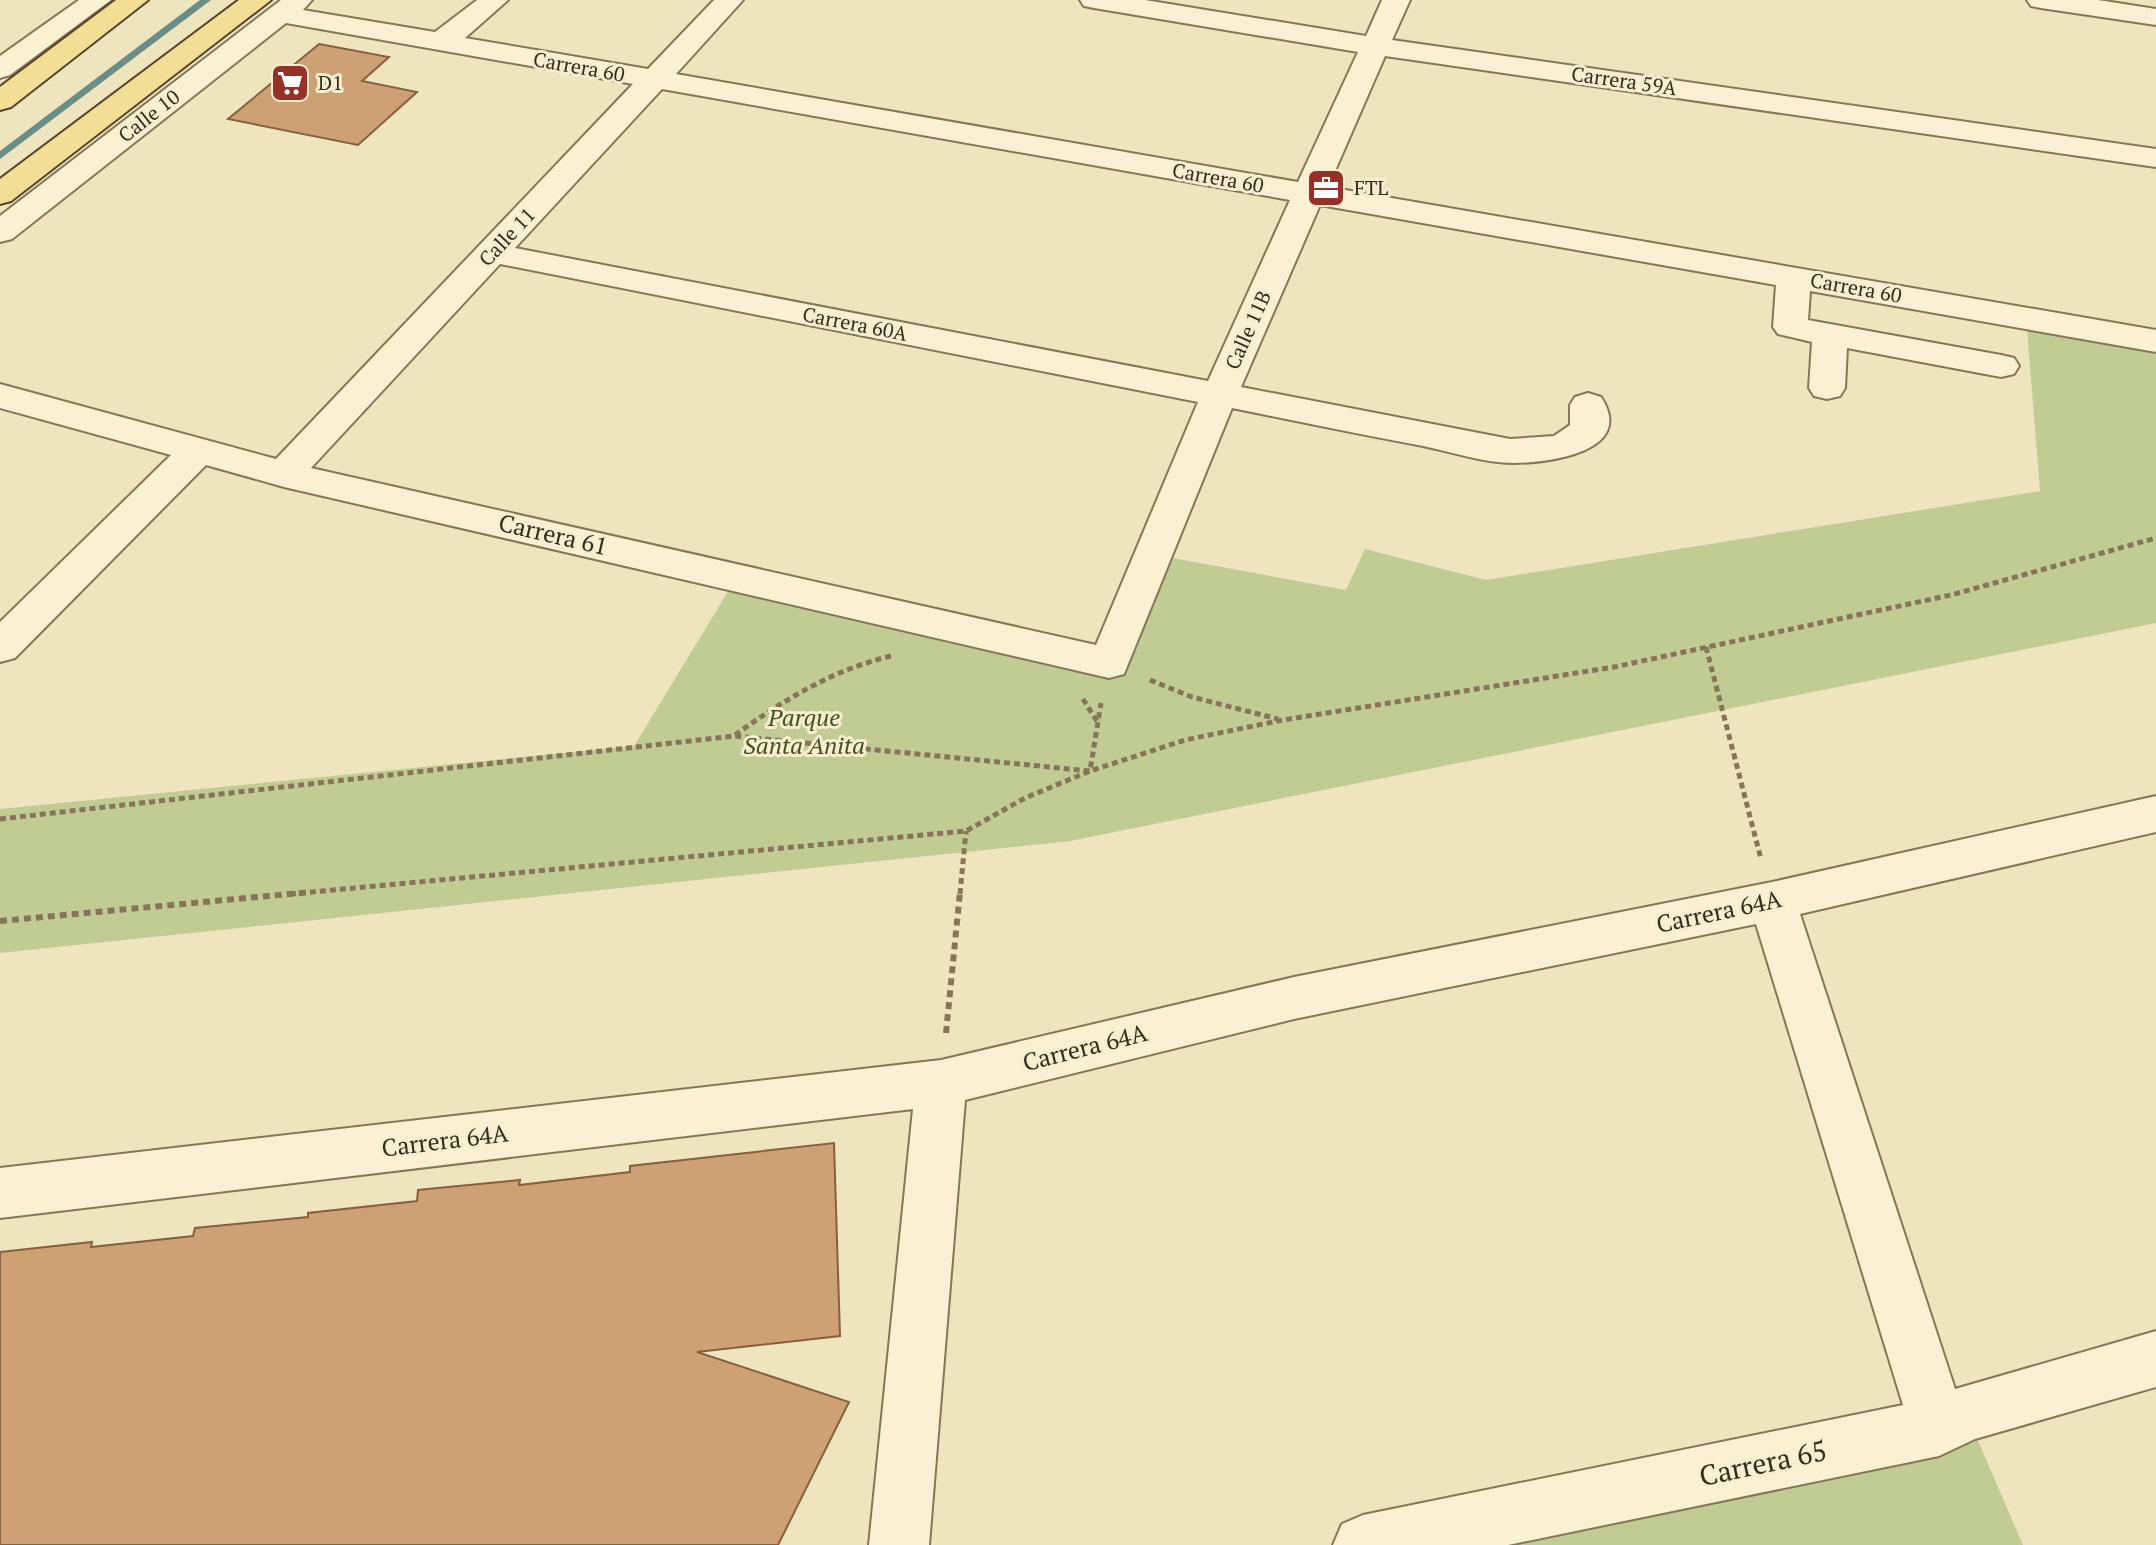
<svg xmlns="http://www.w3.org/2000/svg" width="2156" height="1545" viewBox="0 0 2156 1545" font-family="'PT Serif',serif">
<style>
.green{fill:#c0cc93}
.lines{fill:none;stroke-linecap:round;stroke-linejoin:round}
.stream{fill:#698e88;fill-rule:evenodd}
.building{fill:#cda174;stroke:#87613d;stroke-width:2}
.minor-casing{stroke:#877557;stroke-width:4}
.major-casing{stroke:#55432c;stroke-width:4}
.path-far1{stroke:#877557;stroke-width:5;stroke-dasharray:6 4;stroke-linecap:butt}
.path{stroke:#877557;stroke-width:6;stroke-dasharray:7 5;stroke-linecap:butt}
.minor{fill:#f9f1d2;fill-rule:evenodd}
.major{fill:#f3de95;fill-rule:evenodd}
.labels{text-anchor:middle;stroke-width:6;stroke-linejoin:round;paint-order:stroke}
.far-street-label{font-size:20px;fill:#362b1c;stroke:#f6eecf}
.far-poi-label{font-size:20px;fill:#362b1c;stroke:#f6eecf;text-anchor:start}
.street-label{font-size:24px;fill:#362b1c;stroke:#f6eecf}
.park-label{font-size:24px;font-style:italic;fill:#425322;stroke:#f6eecf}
.near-street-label{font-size:28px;fill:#362b1c;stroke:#f6eecf}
</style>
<rect width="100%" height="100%" fill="#eee5bf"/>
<g class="green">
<polygon points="2026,317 2156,341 2156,623 1070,841 0,953 0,809 634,746 737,577 1108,662 1151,554 1346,590 1365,549 1486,580 2040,491"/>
<polygon points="1966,1413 2023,1545 1363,1545"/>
</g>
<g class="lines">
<polygon class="stream" points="200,0 211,0 0,159 0,151"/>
</g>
<g class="building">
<polygon points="319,44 389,57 362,81 417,92 358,145 228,119"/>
<polygon points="834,1143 840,1336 697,1352 849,1402 778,1545 0,1545 0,1252 92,1242 91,1247 193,1236 195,1228 308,1217 308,1213 417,1201 418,1190 520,1180 519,1185 630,1172 630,1166"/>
</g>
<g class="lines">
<g class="minor-casing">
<g id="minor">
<polygon points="79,0 111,0 10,75 0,78 0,56"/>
<path d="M 281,0 L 312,0 L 303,10 L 435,32 L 477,0 L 508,0 L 465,38 L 648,69 L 714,0 L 743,0 L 676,74 L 1298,182 L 1358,52 L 1094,8 L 1084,6 L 1080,0 L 1145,0 L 1366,36 L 1382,0 L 1410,0 L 1392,40 L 2156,149 L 2156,167 L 1385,56 L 1328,187 L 2156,330 L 2156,352 L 1810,291 L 1808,320 L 2001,355 L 2014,358 L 2019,366 L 2014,374 L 2001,377 L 1847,348 L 1845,388 L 1840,396 L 1827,399 L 1814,396 L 1809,388 L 1812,342 L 1778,334 L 1773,327 L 1776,285 L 1320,205 L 1241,387 L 1510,439 L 1554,436 L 1570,425 L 1570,405 L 1575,397 L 1588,393 L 1601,397 C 1637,452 1548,463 1513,463 C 1484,463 1452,452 1423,446 C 1359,434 1295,421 1232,408 L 1124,674 L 1109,678 L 284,487 L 206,465 L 15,658 L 0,662 L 0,622 L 171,455 L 0,408 L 0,384 L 276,459 L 633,84 L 286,23 L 12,239 L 0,242 L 0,216 ZM 662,89 L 1290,200 L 1208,381 L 515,248 ZM 500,264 L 1198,402 L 1096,645 L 311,468 Z"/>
<polygon points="2027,0 2098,0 2156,9 2156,25 2041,8 2031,6"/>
<polygon points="2156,796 2156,832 1800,914 1955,1389 2156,1331 2156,1387 1975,1439 1939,1456 1508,1545 1333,1545 1342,1524 1363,1515 1903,1405 1756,924 1294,1019 965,1100 929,1545 869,1545 913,1109 0,1218 0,1168 941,1060 1294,977 1772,882"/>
</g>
</g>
<g class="major-casing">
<g id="major">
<polygon points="116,0 148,0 11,107 0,110 0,87"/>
<polygon points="239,0 271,0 11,201 0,204 0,179"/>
</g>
</g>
<g class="path-far1">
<polyline points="1706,647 1761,859"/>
<polyline points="1150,680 1192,697 1278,719"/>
<polyline points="1083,699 1098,723"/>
<path d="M 735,735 C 784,700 832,670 891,656"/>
<polyline points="0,819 734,736 1090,771 1101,703"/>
<polyline points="290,894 966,831 1025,798 1090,771 1185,740 1283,720 1614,667 1951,595 2156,538"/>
<polyline points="960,894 966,831"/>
</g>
<g class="path">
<polyline points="0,921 311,892"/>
<polyline points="946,1033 960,892"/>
</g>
<use href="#minor" class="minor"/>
<use href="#major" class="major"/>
</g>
<defs>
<g id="supermarket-square" transform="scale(2)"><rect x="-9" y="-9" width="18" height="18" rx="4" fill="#973026" stroke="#f6eecf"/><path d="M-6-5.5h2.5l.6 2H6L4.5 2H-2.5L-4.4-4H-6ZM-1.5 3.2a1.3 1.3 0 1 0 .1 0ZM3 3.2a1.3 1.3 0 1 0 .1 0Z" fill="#fff"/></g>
<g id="office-square" transform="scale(2)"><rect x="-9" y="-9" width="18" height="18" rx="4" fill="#973026" stroke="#f6eecf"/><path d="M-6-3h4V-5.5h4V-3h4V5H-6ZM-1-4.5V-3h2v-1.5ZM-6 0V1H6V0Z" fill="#fff"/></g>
</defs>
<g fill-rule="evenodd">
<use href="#supermarket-square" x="290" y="83"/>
<use href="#office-square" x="1326" y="188"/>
</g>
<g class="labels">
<g class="far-street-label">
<text transform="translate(579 67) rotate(10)" y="7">Carrera 60</text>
<text transform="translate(1624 81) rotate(8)" y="7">Carrera 59A</text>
<text transform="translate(149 116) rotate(-38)" y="7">Calle 10</text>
<text transform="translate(1218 178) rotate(10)" y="7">Carrera 60</text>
<text transform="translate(507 237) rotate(-47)" y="7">Calle 11</text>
<text transform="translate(1856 288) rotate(10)" y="7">Carrera 60</text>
<text transform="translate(855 324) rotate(11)" y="7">Carrera 60A</text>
<text transform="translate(1248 330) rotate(-66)" y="7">Calle 11B</text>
</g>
<g class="far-poi-label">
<text x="318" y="90">D1</text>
<text x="1354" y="195">FTL</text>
</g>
<g class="street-label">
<text transform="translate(553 535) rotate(13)" y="8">Carrera 61</text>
<text transform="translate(1719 912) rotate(-12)" y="8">Carrera 64A</text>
<text transform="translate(1085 1048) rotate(-14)" y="8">Carrera 64A</text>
<text transform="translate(445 1141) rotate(-7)" y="8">Carrera 64A</text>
</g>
<g class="park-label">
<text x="804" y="726">Parque<tspan x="804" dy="28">Santa Anita</tspan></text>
</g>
<g class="near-street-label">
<text transform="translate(1763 1463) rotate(-12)" y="10">Carrera 65</text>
</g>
</g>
</svg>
